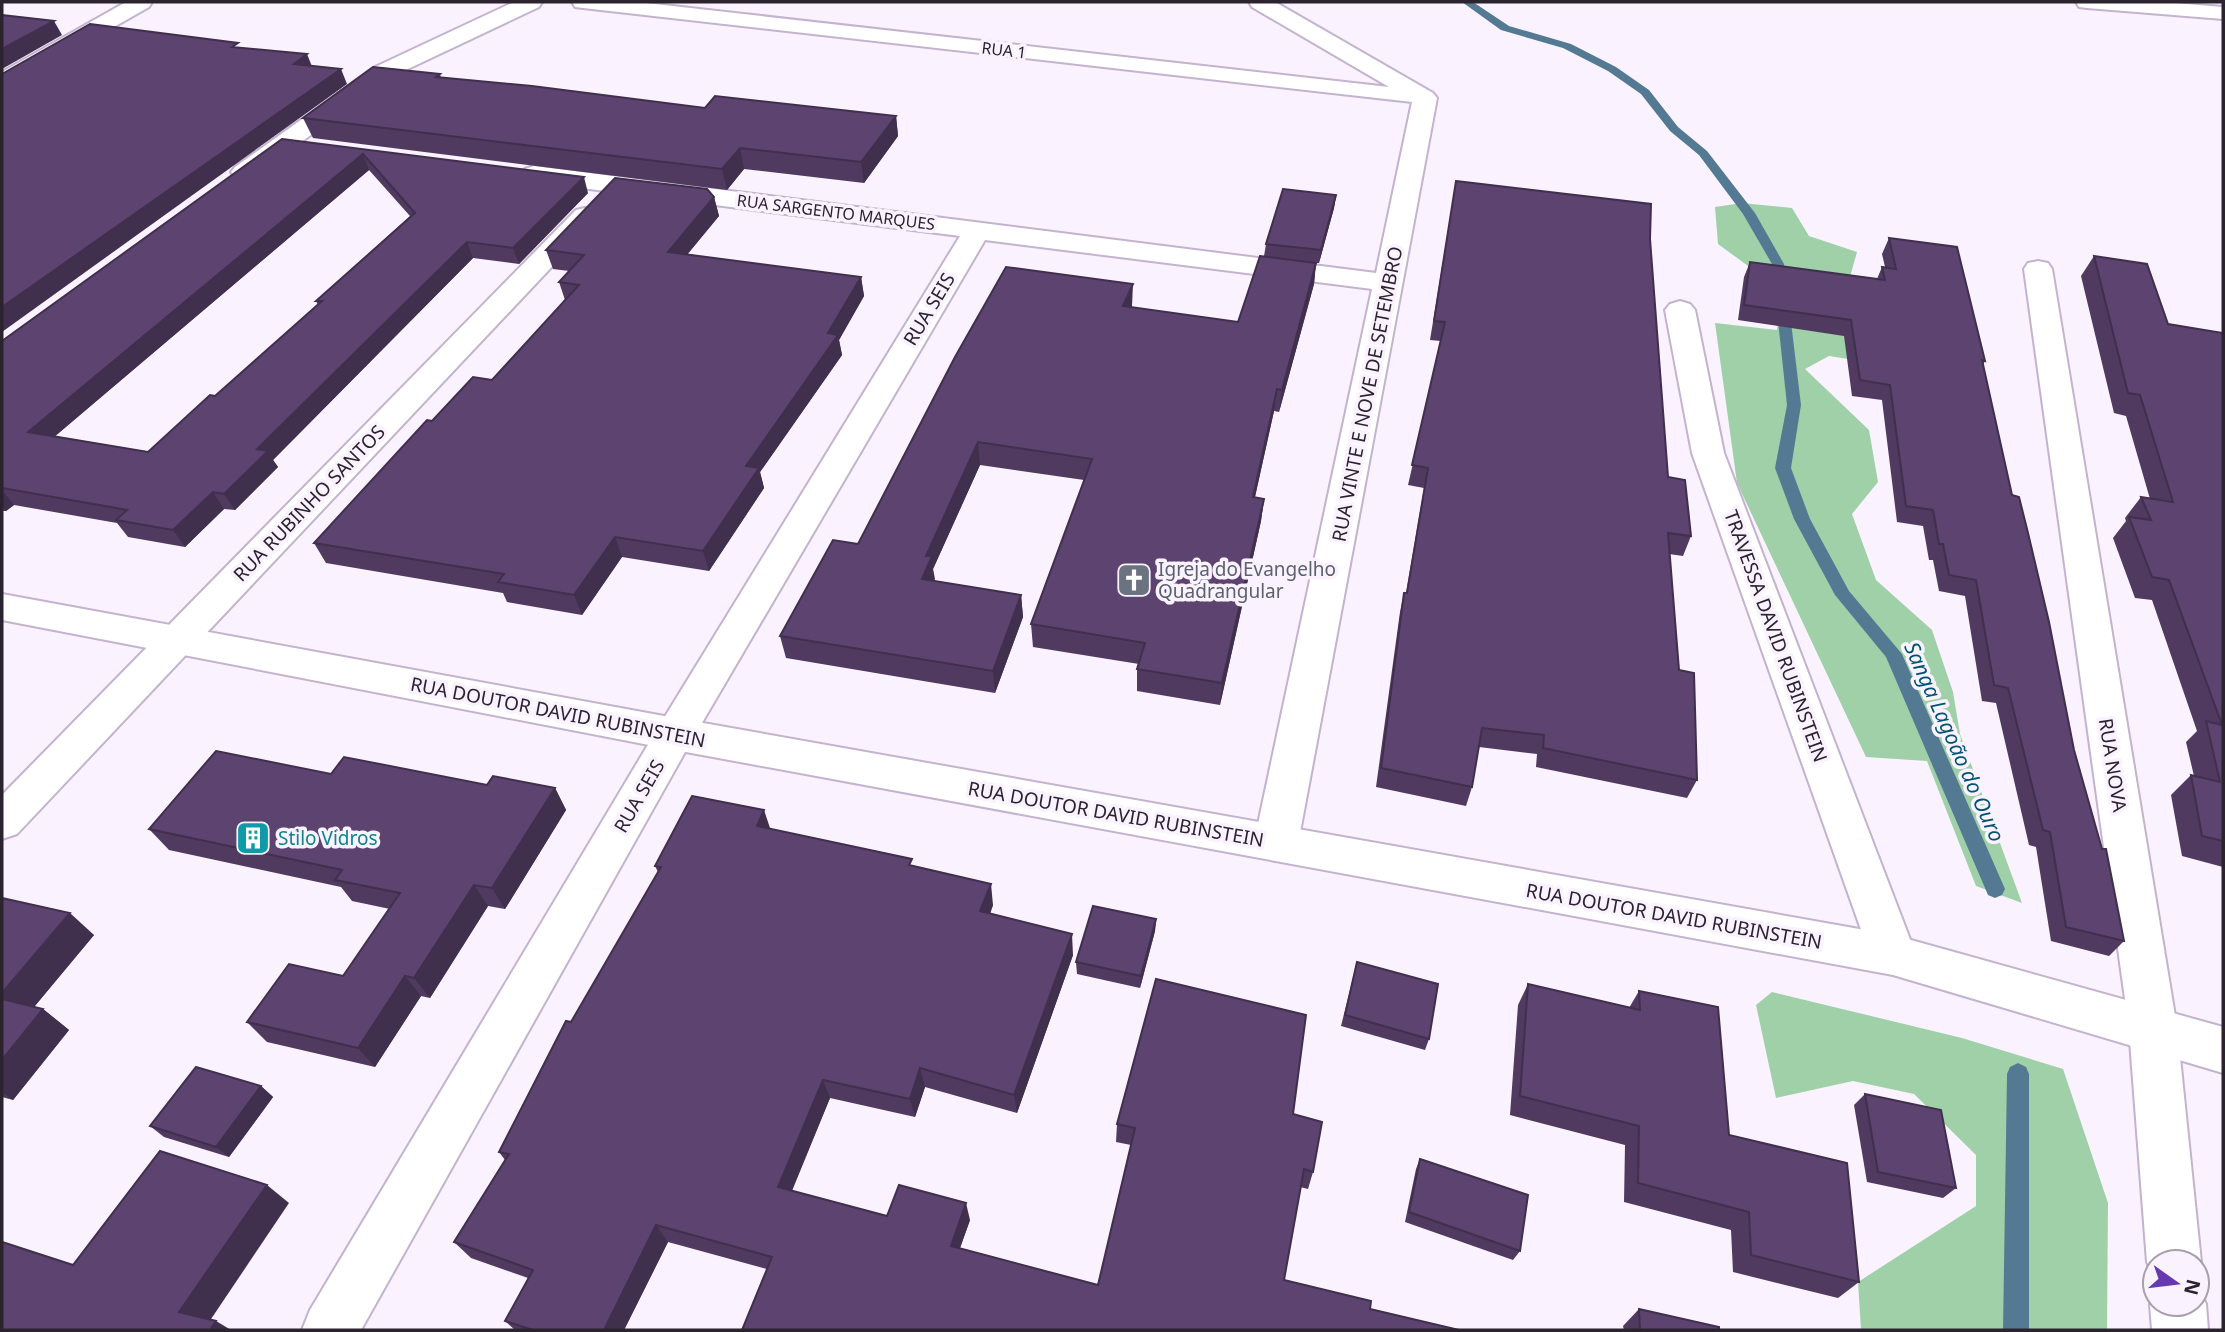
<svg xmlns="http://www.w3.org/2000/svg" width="2225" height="1332" viewBox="0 0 2225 1332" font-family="'Noto Sans',sans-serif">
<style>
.forest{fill:#9fd0a8}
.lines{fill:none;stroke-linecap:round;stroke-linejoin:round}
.stream{fill:#547a93;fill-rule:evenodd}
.minor-casing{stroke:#c3b3cf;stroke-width:4}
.tertiary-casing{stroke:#c3b3cf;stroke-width:4}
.minor{fill:#fff;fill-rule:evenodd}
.tertiary{fill:#fff;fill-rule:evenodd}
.wall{fill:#503a5f;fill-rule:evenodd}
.shaded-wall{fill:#412f4e}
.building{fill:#5d436f;stroke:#412f4e;stroke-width:2;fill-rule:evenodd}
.labels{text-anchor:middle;stroke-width:7;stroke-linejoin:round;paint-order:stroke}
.far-street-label{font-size:16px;fill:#2b242f;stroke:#faf3ff}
.street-label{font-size:19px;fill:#2b242f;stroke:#faf3ff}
.worship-label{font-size:19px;fill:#5b616d;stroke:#faf3ff;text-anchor:start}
.culture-label{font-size:19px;fill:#0d838f;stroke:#faf3ff;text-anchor:start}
.water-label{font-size:21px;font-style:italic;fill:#015372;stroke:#faf3ff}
</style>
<rect width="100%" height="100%" fill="#faf3ff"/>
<g class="forest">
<polygon points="1742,203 1792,208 1809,236 1857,252 1848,284 1876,335 1880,364 1829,356 1805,369 1869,430 1878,482 1852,514 1876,580 1932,630 1953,692 1960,734 2022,903 1976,886 1927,761 1866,757 1737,483 1715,323 1777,330 1781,290 1718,244 1715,207"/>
<polygon points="1772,992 1962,1038 2063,1069 2108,1203 2107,1330 1861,1330 1858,1282 1976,1206 1976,1155 1914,1094 1853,1081 1776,1098 1756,1005"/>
</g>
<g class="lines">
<g class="stream">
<polygon points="1462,2 1473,2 1509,26 1571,44 1616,67 1649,90 1678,127 1707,151 1755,213 1784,264 1801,405 1791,468 1810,519 1849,591 1902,654 2005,889 2002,895 1995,898 1988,895 1886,657 1835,595 1794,519 1775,468 1787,405 1772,264 1743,214 1699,155 1670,131 1641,94 1608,71 1563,48 1501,30"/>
<polygon points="2018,1063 2026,1067 2029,1074 2029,1330 2003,1330 2007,1074 2010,1067"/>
</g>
<g class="minor-casing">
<g id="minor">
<polygon points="126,2 152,2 149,7 10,86 2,88 2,72"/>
<polygon points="514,2 542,2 539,7 391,77 253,177 244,180 235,177 231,172 235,167 375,67"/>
<polygon points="572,2 637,2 1389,87 1252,7 1249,2 1275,2 1433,93 1437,98 1298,843 1291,856 1276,861 1261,856 1254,843 1372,289 985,240 689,745 361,1330 302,1330 310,1310 661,723 960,236 534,182 525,179 521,174 525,169 534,166 1376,273 1412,102 583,8 575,7"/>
<polygon points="2076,2 2163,2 2223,7 2223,19 2087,8 2079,7"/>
<polygon points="585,208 594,210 598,216 594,222 17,834 2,839 2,795 576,210"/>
<polygon points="2038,261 2048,263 2052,269 2177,1028 2201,1262 2197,1272 2197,1262 2155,1262 2155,1281 2147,1262 2129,1028 2024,269 2028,263"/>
<polygon points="1680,301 1690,304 1695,310 1724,453 1916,955 1909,969 1893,975 1877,969 1870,955 1692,453 1665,310 1670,304"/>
<polygon points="2197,1284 2206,1304 2208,1330 2152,1330 2150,1304 2155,1293 2155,1304 2197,1304"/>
</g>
</g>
<g class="tertiary-casing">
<polygon id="tertiary" points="2,594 675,718 1893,935 2223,1027 2223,1073 1893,975 675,750 2,620"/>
</g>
<use href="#minor" class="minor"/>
<use href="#tertiary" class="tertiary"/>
</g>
<g class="wall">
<polygon points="440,74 441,78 705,108 896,116 898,136 864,183 744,169 727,190 313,138 303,118"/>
<path d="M 282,139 L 588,193 L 519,264 L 473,258 L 273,460 L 278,467 L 235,510 L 224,509 L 185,547 L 128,537 L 117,523 L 14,505 L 6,511 L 2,511 L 2,341 ZM 369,170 L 410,216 L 316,301 L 318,305 L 215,396 L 148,452 L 55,436 Z"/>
<polygon points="1456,181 1650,239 1668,477 1691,536 1683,556 1669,554 1679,670 1697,780 1687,798 1536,767 1537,754 1479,747 1472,787 1466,806 1376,787 1400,612 1404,593 1406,593 1424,488 1408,485 1441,341 1430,340"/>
<polygon points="1336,195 1334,208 1319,263 1316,263 1314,284 1279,412 1274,411 1255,497 1264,499 1261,521 1220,705 1137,691 1137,669 1139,664 1033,647 1031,624 1084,480 980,465 933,569 934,581 1021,595 1023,617 995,693 786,658 780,636 858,544 1132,306 1132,307 1238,322 1264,256 1266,244"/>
<polygon points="714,197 719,216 687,255 861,277 864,296 839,340 842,355 760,472 764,488 709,571 622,557 582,615 507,602 503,593 326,563 314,543 432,421 492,380 565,300 559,282 569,271 553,269 546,250"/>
<polygon points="1889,238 1985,361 1983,365 2012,495 2074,750 2124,941 2109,956 2051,941 2036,847 2029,845 1996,703 1982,701 1965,596 1939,591 1933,560 1929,560 1923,526 1897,522 1882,400 1852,396 1844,336 1738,320 1744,277 1750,262 1877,279 1882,267 1885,267 1882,254"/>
<polygon points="2094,256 2168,324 2223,333 2223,867 2182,856 2171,795 2191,775 2194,776 2186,742 2197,731 2152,600 2135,598 2113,538 2126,521 2125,518 2141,497 2150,499 2126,416 2114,413 2081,276"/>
<polygon points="487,785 555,788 566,810 505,909 488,906 430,998 421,996 375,1067 267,1042 247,1022 343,976 390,909 352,901 341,887 169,850 149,829"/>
<polygon points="770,829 913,866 993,905 990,914 1073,955 1017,1113 925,1087 915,1117 830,1098 792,1191 887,1216 970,1220 960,1248 1098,1285 1131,1145 1116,1142 1117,1124 1293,1114 1313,1172 1308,1189 1300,1187 1284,1280 1371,1301 767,1269 668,1242 624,1330 515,1330 505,1321 528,1278 471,1258 454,1242 505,1160 499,1152 571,1022 658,872 655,866"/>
<polygon points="2,898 94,935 34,1007 43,1009 69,1030 13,1100 2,1097"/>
<polygon points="1156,919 1155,931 1140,988 1077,974 1076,962"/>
<polygon points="1357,962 1429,1039 1425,1050 1341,1026"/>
<polygon points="1528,984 1629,1008 1639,991 1729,1135 1859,1282 1838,1298 1733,1272 1731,1230 1624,1202 1625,1145 1510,1115 1518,1005"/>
<polygon points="261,1086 273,1097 229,1157 164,1137 150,1126"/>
<polygon points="1865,1094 1956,1188 1943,1198 1867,1182 1854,1105"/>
<polygon points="1420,1159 1520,1251 1513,1260 1405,1222 1416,1169"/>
<polygon points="1639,1309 1719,1330 1624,1330 1623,1326"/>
</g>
<g class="shaded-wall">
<polygon points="54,21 62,35 2,69 2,49"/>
<polygon points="307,54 313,69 294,64"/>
<polygon points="341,69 347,84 2,332 2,307"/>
<polygon points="896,116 898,136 864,183 861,162"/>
<polygon points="740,148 744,169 727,190 722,169"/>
<polygon points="363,154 369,170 40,449 28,432"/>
<polygon points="584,177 588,193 519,264 513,248"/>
<polygon points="1336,195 1334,208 1319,263 1321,250"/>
<polygon points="714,197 719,216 673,271 668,252"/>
<polygon points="467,242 473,258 273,460 278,467 235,510 224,494 257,449"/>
<polygon points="1316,263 1314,284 1279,412 1282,390"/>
<polygon points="861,277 864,296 839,340 842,355 760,472 764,488 709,571 703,551 746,466"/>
<polygon points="1133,284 1132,306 1123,328 1123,306"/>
<polygon points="1277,389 1274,411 1250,519 1253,497"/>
<polygon points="978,442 980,465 933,569 935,579 925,601 922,579 926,556"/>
<polygon points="2,490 14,505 6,511 2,506"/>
<polygon points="213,492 224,509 185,547 173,530"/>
<polygon points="1264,499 1261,521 1220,705 1222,683"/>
<polygon points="615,537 622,557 582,615 574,595"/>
<polygon points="1021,595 1023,617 995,693 993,671"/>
<polygon points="555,788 566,810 505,909 492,888"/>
<polygon points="764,810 771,831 757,826"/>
<polygon points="991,884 993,905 983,932 980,911"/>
<polygon points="474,885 488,906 430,998 414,978"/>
<polygon points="70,913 94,935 24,1019 2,1002 2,993"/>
<polygon points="1156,919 1155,931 1140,988 1141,976"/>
<polygon points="1072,934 1073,955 1017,1113 1014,1095"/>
<polygon points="405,976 421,996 375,1067 358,1048"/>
<polygon points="43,1009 69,1030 13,1100 2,1092 2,1060"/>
<polygon points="920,1068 925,1087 915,1117 910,1099"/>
<polygon points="823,1080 830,1098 786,1204 778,1187"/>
<polygon points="261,1086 273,1097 229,1157 216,1147"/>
<polygon points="267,1185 289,1203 205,1328 179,1312"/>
<polygon points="966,1203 970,1220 955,1262 951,1246"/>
<polygon points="656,1225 668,1242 624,1330 604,1330"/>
<polygon points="216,1321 231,1330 210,1330"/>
</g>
<g class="building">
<polygon points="2,15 54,21 2,49"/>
<polygon points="90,24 238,43 232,47 307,54 294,64 341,69 2,307 2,74"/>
<polygon points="373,67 440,74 436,77 532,86 705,108 715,96 896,116 861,162 740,148 722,169 303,118"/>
<path d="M 282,139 L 584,177 L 513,248 L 467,242 L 257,449 L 268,451 L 224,494 L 213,492 L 173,530 L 116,520 L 127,510 L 2,488 L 2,341 ZM 363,154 L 415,213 L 316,301 L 322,301 L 215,396 L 210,395 L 148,452 L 28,432 Z"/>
<polygon points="615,178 707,189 714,197 668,252 861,277 828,333 838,335 746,466 759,468 703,551 615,537 574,595 498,582 504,574 314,543 427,420 432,421 473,377 492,380 579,285 559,282 584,255 546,250"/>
<polygon points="1456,181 1651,204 1650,239 1668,477 1685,480 1691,536 1668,533 1679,670 1694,673 1697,780 1543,748 1544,735 1482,728 1472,787 1381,768 1404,593 1407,593 1428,468 1412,465 1445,322 1434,321"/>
<polygon points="1283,189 1336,195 1321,250 1266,244"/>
<polygon points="1889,238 1957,247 1985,361 1982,360 2012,495 2019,497 2028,533 2049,622 2074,750 2102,849 2106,849 2124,941 2066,927 2050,832 2043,830 2008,688 1994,685 1976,580 1949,575 1943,544 1939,544 1933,510 1906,506 1890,385 1860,380 1851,320 1744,305 1750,262 1885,280 1882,267 1896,269"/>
<polygon points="1260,256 1316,263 1282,390 1277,389 1253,497 1264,499 1222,683 1137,669 1145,643 1031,624 1092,459 978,442 926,556 932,556 922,579 1021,595 993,671 780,636 833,540 858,544 955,357 1006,267 1133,284 1123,306 1238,322"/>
<polygon points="2094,256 2147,264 2168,324 2223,333 2223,841 2202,836 2191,775 2220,782 2206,721 2222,725 2169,580 2152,577 2129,517 2151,520 2141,497 2173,502 2140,395 2128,393"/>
<polygon points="216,751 331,774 344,757 487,785 493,776 555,788 492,888 474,885 414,978 405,976 358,1048 247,1022 289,964 343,976 400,893 335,880 342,870 149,829"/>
<polygon points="692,796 764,810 757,826 912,859 909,865 991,884 980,911 1072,934 1014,1095 920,1068 910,1099 823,1080 778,1187 887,1216 899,1185 966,1203 951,1246 1098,1285 1135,1128 1117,1124 1156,979 1306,1015 1293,1114 1322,1122 1313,1172 1304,1169 1284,1280 1371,1301 1370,1309 1459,1330 742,1330 772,1257 656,1225 604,1330 533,1330 505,1321 533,1270 454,1242 509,1154 499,1152 566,1021 571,1022 661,867 655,866"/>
<polygon points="2,898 70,913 2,993"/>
<polygon points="1093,906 1156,919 1141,976 1076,962"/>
<polygon points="1357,962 1438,984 1429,1039 1345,1015"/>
<polygon points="1528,984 1640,1010 1639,991 1718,1007 1729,1135 1847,1163 1859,1282 1751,1255 1749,1212 1638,1183 1639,1126 1520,1096"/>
<polygon points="2,999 43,1009 2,1060"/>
<polygon points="196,1067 261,1086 216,1147 150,1126"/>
<polygon points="1865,1094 1941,1110 1956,1188 1878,1172"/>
<polygon points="160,1151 267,1185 179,1312 216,1321 210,1330 2,1330 2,1242 73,1265"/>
<polygon points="1420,1159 1528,1195 1520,1251 1409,1212"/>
<polygon points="1639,1309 1719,1327 1719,1330 1640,1330"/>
</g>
<defs>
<g id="church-square" transform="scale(1.75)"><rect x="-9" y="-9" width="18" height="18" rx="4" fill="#6b7280" stroke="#faf3ff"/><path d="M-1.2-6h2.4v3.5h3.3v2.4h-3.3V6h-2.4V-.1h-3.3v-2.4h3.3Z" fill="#fff"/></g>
<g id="building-square" transform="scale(1.75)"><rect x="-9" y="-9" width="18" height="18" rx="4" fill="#0f9aa8" stroke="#faf3ff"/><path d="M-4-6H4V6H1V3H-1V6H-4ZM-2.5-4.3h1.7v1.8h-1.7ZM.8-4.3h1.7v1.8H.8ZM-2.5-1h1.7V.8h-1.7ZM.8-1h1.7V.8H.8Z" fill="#fff"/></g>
</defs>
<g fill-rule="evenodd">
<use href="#church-square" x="1134" y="580"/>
<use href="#building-square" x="253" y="838"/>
</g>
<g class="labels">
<g class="far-street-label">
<text transform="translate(1004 50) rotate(7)" y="6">RUA 1</text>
<text transform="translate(836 212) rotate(7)" y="6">RUA SARGENTO MARQUES</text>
</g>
<g class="street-label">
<text transform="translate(929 309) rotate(-59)" y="7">RUA SEIS</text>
<text transform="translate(1367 394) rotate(-79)" y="7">RUA VINTE E NOVE DE SETEMBRO</text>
<text transform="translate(309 503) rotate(-46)" y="7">RUA RUBINHO SANTOS</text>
<text transform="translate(1776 636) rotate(70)" y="7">TRAVESSA DAVID RUBINSTEIN</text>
<text transform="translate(558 712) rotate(11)" y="7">RUA DOUTOR DAVID RUBINSTEIN</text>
<text transform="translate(2113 765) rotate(81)" y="7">RUA NOVA</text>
<text transform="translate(639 796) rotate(-60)" y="7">RUA SEIS</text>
<text transform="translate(1116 814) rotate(10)" y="7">RUA DOUTOR DAVID RUBINSTEIN</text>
<text transform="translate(1674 916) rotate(10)" y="7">RUA DOUTOR DAVID RUBINSTEIN</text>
</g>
<g class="worship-label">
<text x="1158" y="576">Igreja do Evangelho<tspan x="1158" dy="22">Quadrangular</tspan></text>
</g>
<g class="culture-label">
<text x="278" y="845">Stilo Vidros</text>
</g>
<g class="water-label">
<text transform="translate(1954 742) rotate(66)" y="7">Sanga Lagoão do Ouro</text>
</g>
</g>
<rect width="2225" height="1332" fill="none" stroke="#2b242f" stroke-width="7"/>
<g transform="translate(2176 1283) rotate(104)"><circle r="33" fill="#faf3ff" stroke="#a7a0ac" stroke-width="2"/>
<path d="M0-5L12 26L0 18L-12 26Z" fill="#6639b1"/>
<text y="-10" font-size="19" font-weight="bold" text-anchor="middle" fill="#2b242f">N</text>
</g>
</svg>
